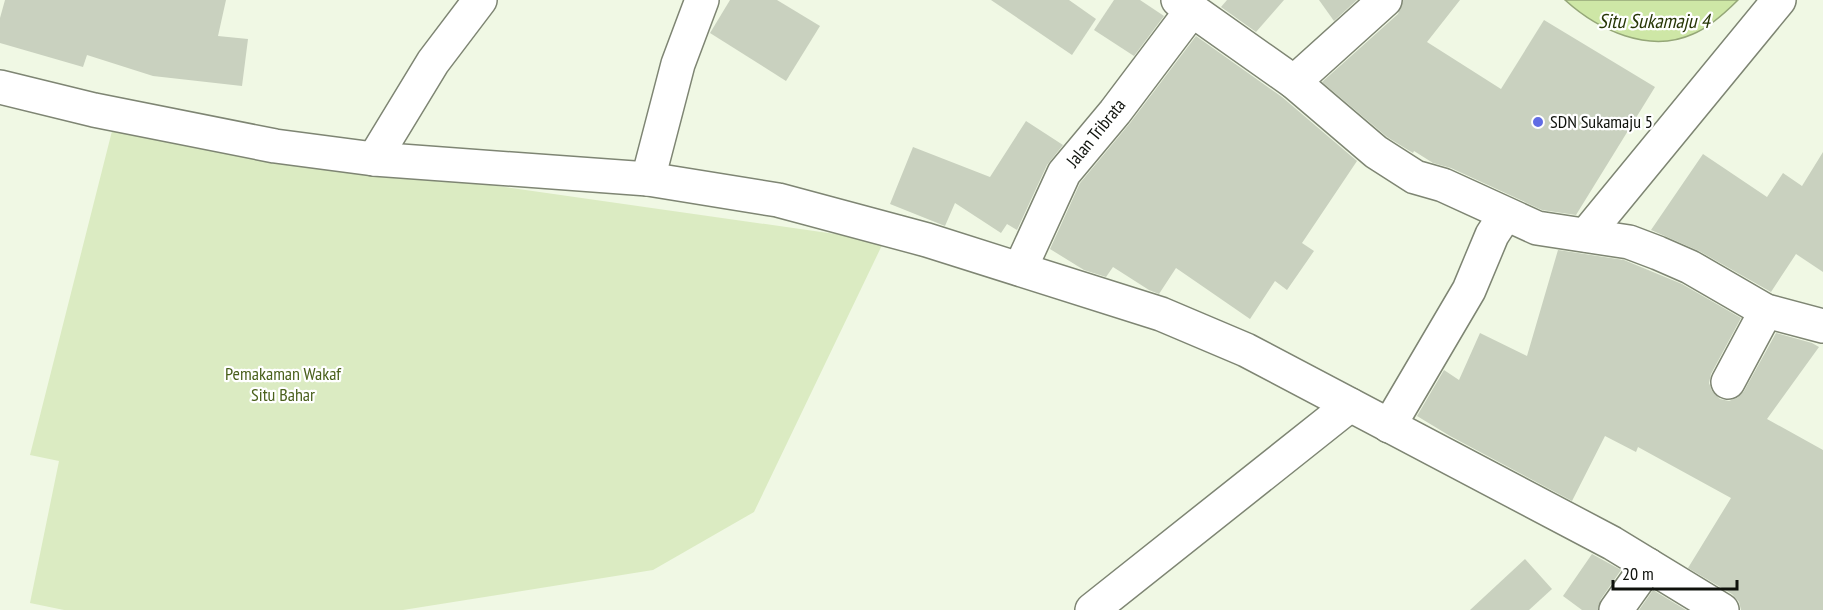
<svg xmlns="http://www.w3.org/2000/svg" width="1823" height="610" viewBox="0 0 1823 610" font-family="'PT Sans Narrow',sans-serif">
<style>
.green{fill:#dbebc2}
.water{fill:#cee7a6;stroke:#95a778;stroke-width:1.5}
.building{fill:#c9d1bf}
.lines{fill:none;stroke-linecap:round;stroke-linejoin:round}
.street-casing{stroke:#7e8573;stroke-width:36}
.street{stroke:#fff;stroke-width:33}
.poi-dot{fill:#616ce4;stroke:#fff;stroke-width:2}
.labels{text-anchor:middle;stroke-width:4.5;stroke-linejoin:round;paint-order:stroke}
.poi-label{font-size:18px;fill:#0f120c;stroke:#fff;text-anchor:start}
.street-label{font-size:18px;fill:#0f120c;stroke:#fff}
.park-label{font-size:18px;fill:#4a601c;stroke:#fff}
.water-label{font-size:20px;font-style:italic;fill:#273606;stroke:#fff}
</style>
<rect width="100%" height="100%" fill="#f0f8e4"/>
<polygon class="green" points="112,131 884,241 754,512 653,570 403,610 64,610 30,603 59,461 30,455"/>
<path class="water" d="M 1565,0 L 1738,0 C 1727,11 1708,28 1693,34 C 1649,54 1598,30 1565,0 Z"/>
<g class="building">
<polygon points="5,0 226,0 218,36 248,39 242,86 153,76 87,55 83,67 0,43 0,18"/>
<polygon points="730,0 777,0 820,26 786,81 710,33"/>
<polygon points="991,0 1069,0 1096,19 1072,55"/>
<polygon points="1114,0 1140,0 1164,16 1134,56 1094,30"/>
<polygon points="1227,0 1284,0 1256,32 1221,7"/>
<polygon points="1319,0 1357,0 1334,21"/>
<polygon points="1403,0 1460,0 1427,42 1501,89 1544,20 1655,87 1576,215 1542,210 1451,168 1433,163 1414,151 1413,153 1387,137 1322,82 1398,14"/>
<polygon points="1196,36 1282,97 1357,161 1302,243 1314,251 1287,290 1275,281 1250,319 1176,268 1159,294 1149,290 1113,267 1106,277 1084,270 1050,249 1080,183 1130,123"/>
<polygon points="1026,121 1063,145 1047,165 1017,230 1007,224 1001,233 955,203 945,226 890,204 913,147 990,177"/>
<polygon points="1823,152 1823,272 1796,254 1771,292 1699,251 1651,230 1703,154 1767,197 1783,173 1802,186"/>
<polygon points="1558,250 1624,260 1682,284 1741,318 1711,374 1709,383 1712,391 1720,399 1729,401 1737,398 1744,391 1776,333 1812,343 1819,347 1767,419 1823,450 1823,610 1741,610 1739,602 1732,594 1688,568 1731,498 1638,447 1636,452 1605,436 1572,501 1450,436 1417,416 1444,370 1459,380 1480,333 1527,356"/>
<polygon points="1592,554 1621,570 1601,599 1598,610 1582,610 1563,596"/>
<polygon points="1525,559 1552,589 1529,610 1470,610"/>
<polygon points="1653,590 1686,610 1639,610"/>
</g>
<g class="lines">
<g class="street-casing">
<g id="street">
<polyline points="1178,0 1294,82 1376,152 1415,177 1443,185 1537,228 1629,242 1658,253 1690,267 1766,311 1823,326"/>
<polyline points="1294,82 1385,0"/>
<polyline points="0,87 94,110 275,146 374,159 648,179 778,200 927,240 1161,314 1246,350 1612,543 1722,610"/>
<polyline points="374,159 433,62 480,0"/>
<polyline points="648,179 678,64 702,0"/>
<polyline points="1586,235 1779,0"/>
<polyline points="1020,269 1064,173 1115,112 1192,10"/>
<polyline points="1728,382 1766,311"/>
<polyline points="1389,426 1469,290 1492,235 1505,215"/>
<polyline points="1092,610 1350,405"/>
<polyline points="1616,610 1648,565"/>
</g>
</g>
<use href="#street" class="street"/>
</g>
<circle class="poi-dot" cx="1538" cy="122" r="6"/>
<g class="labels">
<g class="poi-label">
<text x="1550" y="128">SDN Sukamaju 5</text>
</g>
<g class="street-label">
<text transform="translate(1096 133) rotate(-51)" y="6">Jalan Tribrata</text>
</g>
<g class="park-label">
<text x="283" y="380">Pemakaman Wakaf<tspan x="283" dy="21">Situ Bahar</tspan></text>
</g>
<g class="water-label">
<text x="1654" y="28">Situ Sukamaju 4</text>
</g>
</g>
<path d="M1613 580v9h124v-9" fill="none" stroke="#0f120c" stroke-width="3"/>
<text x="1622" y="580" font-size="18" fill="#0f120c" stroke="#ffffff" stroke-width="4.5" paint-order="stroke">20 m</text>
</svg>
